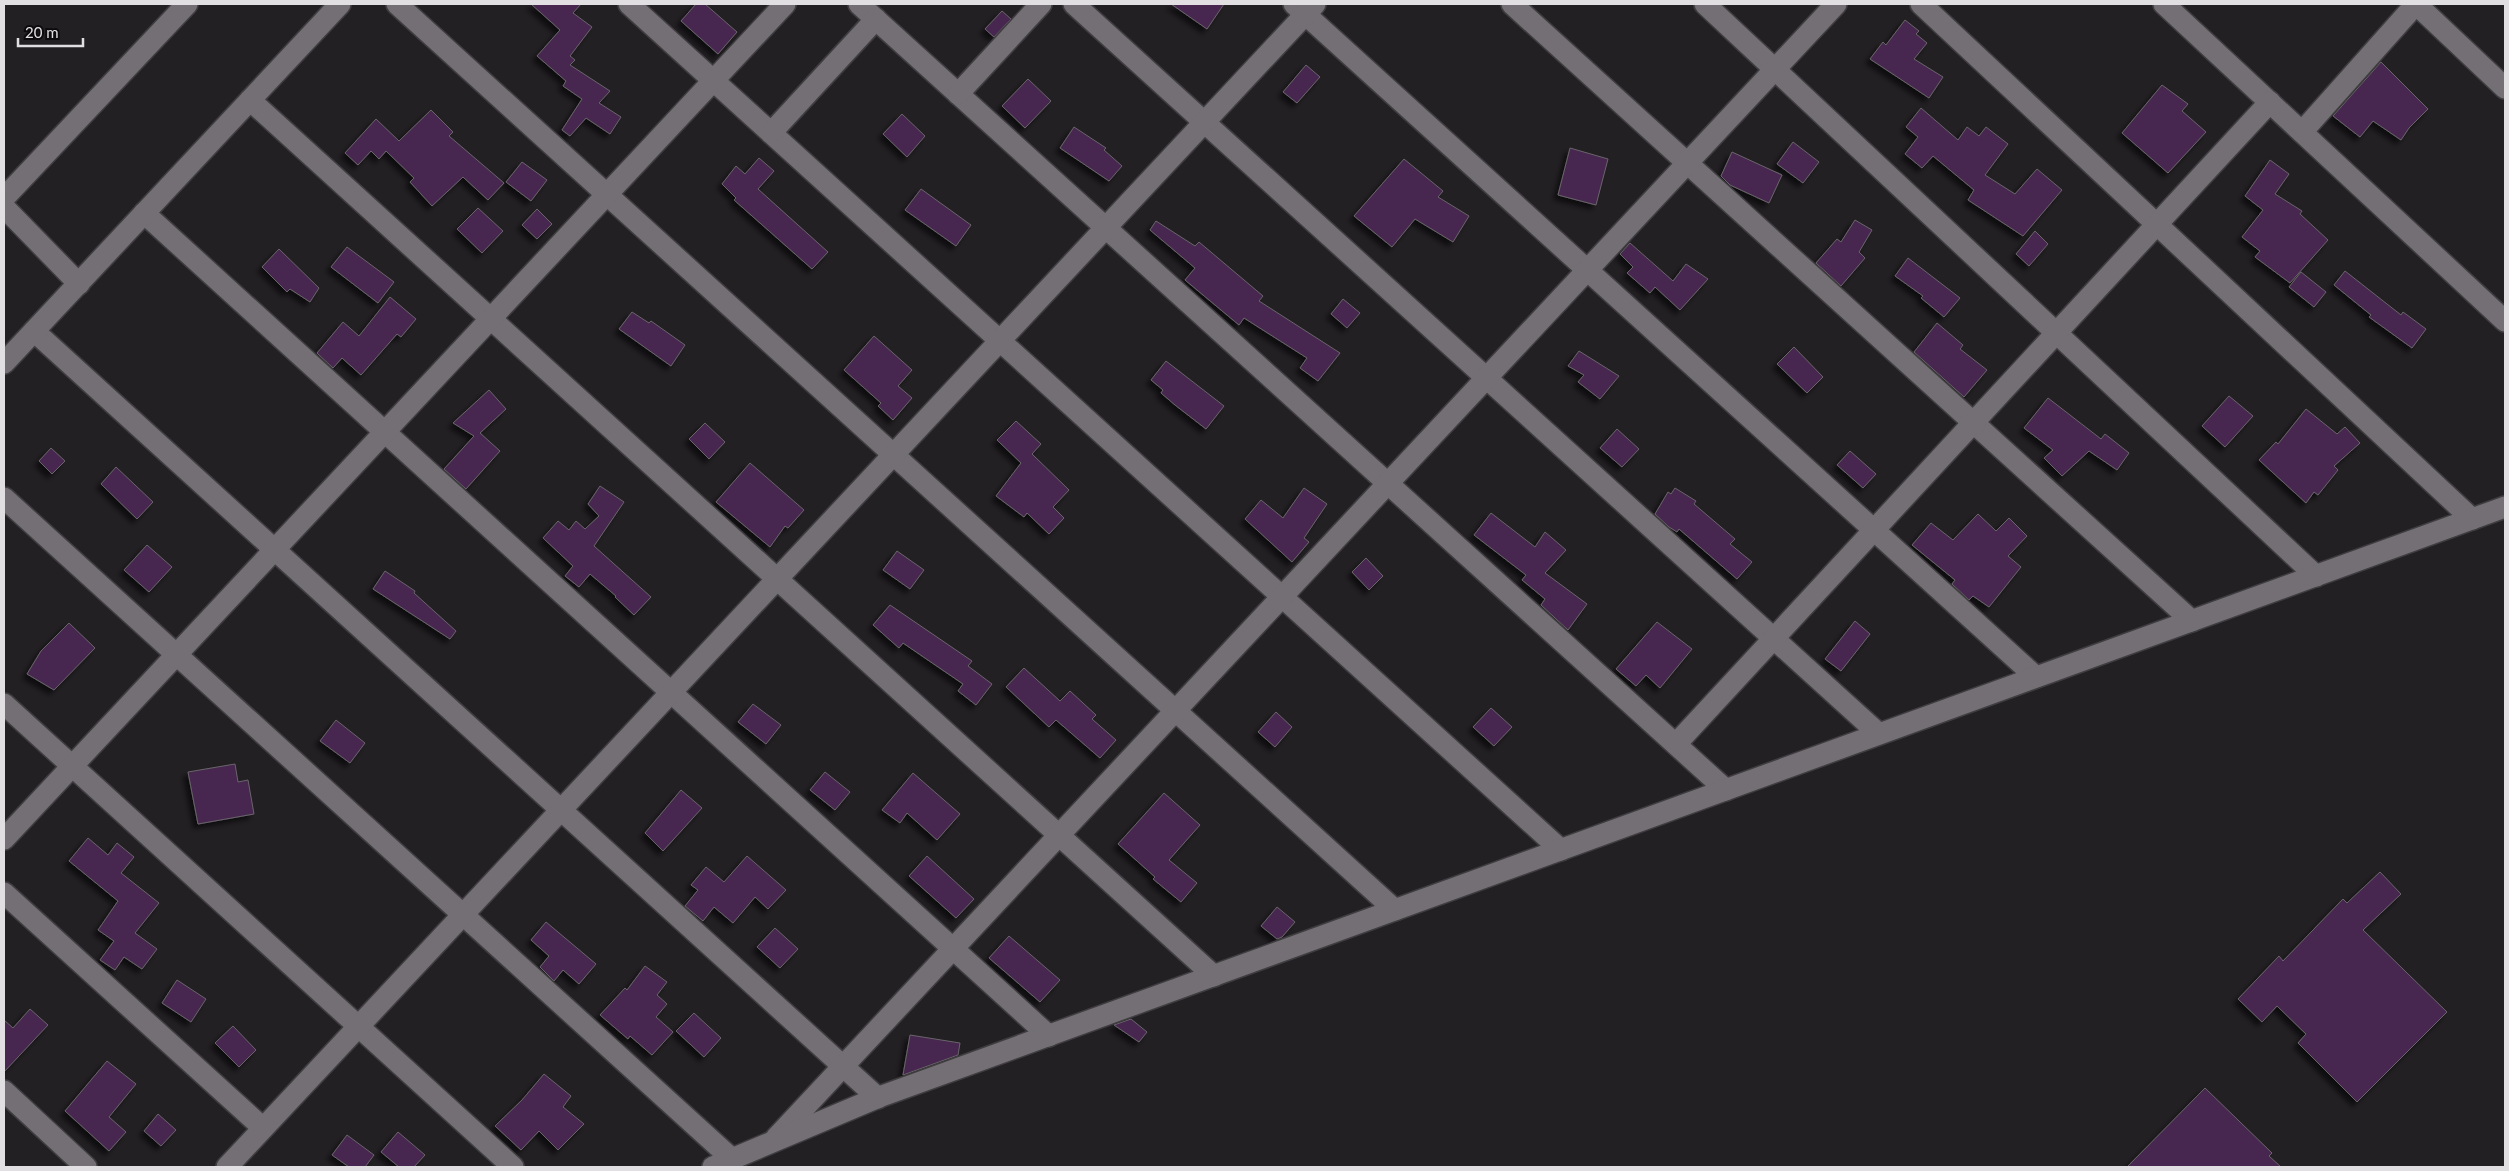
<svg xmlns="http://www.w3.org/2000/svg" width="2509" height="1171" viewBox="0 0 2509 1171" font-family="Lato,sans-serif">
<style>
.building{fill:#47274f;stroke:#69656a;filter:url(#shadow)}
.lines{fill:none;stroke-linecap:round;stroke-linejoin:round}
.minor-casing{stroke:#3f3d40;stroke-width:24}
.minor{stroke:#736f74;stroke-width:21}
</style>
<defs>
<filter id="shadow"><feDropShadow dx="-4.5" dy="4.5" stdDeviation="2.5" flood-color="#0009"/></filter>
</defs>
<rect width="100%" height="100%" fill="#232024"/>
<g class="building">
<polygon points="531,4 581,4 573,13 592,27 570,56 575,60 570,65 610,91 599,103 621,117 610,134 586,118 570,136 562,130 582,99 563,86 566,81 537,56 560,30"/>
<polygon points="696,4 705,4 737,32 718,54 681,21"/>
<polygon points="1171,4 1224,4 1207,29"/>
<polygon points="1002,11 1011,19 994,37 985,29"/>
<polygon points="1905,20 1919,31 1916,34 1927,43 1914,59 1943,77 1929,98 1870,59 1883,42 1886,45"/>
<polygon points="2381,62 2428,109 2409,128 2401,140 2373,121 2360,137 2333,116"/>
<polygon points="1306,65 1320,77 1297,103 1283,92"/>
<polygon points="1028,79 1051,101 1025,128 1002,106"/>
<polygon points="2162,85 2188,104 2182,111 2206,132 2168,173 2122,133"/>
<polygon points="1921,108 1958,140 1967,127 1979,136 1986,127 2008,144 1985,175 2015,194 2037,169 2062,190 2023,236 1968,200 1974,190 1933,156 1922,168 1905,154 1918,137 1906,127"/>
<polygon points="431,110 453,132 449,136 504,183 488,200 463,177 432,206 410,182 414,178 386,151 379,159 371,151 358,165 345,153 376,119 399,141"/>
<polygon points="902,114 925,136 907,157 883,134"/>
<polygon points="1074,127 1106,148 1104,150 1122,166 1109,181 1060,148"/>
<polygon points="1793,142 1819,162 1803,183 1777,164"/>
<polygon points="1570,148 1608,159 1596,205 1558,195"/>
<polygon points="1732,152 1782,175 1769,203 1730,185 1721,176"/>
<polygon points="759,158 774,171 758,189 828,252 812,269 734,200 736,198 722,184 736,166 745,174"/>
<polygon points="1404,159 1443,191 1438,197 1469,216 1453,242 1415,219 1392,247 1354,216"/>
<polygon points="2270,160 2289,174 2275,194 2302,211 2300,214 2328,240 2290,283 2255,257 2260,251 2242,237 2263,210 2245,196"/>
<polygon points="522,162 547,180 531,201 506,182"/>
<polygon points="921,189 971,225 956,246 905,210"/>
<polygon points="478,208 503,231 482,253 457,229"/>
<polygon points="537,209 552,224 537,239 522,225"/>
<polygon points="1855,220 1872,230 1859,252 1865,258 1841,286 1816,263 1837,239 1841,242"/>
<polygon points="1156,221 1195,246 1199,242 1263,296 1259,301 1340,353 1318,381 1300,368 1307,358 1244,318 1239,325 1185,280 1195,268 1150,230"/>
<polygon points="2035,231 2048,244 2029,266 2016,254"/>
<polygon points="1630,243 1673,281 1686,264 1708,279 1680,310 1655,287 1650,293 1627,273 1633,267 1620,254"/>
<polygon points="347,247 394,282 378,303 331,267"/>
<polygon points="279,249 319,288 310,302 290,289 287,292 262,267"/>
<polygon points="1908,258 1960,298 1944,317 1921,298 1923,296 1895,276"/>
<polygon points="2345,271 2401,315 2403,312 2426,329 2412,348 2369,317 2371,315 2334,285"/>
<polygon points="2301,272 2326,292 2314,307 2289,287"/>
<polygon points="390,297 416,319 401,337 397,334 361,375 342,358 333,368 317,353 343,322 359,336"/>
<polygon points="1343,299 1360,313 1347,328 1331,314"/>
<polygon points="632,312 649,323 651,321 685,345 671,366 619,329"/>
<polygon points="1937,323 1963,345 1960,349 1987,370 1964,397 1914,352"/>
<polygon points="874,336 912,370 898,386 912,398 893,420 878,406 881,403 844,370"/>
<polygon points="1794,347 1823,377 1807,393 1777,364"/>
<polygon points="1579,351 1619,376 1600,399 1578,382 1584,375 1568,366"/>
<polygon points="1166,361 1224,406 1206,429 1175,405 1161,393 1163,390 1151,380"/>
<polygon points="489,390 506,409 480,433 500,451 466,489 444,469 474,436 453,423"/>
<polygon points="2229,396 2253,416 2225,447 2202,426"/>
<polygon points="2048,398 2101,439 2105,434 2129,453 2117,470 2089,451 2062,476 2044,458 2053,450 2024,428"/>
<polygon points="2306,409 2337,434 2345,427 2360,443 2334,466 2338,470 2318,495 2314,492 2306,503 2259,460 2276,442 2278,444"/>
<polygon points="1016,421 1041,444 1032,454 1069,490 1053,507 1064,518 1049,534 1027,513 1024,517 996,496 1021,463 997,440"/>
<polygon points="705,423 725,442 709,459 689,439"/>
<polygon points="1617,429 1639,449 1622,467 1600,448"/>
<polygon points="51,448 65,461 52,474 39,461"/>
<polygon points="1850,451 1876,474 1863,488 1837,465"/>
<polygon points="750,463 804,510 788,528 785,526 770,547 716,502"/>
<polygon points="116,467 153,502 137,519 101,484"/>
<polygon points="600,486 624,502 594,546 651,597 634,615 615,597 616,596 590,574 579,587 565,576 573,566 543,538 558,521 569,530 576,521 585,529 599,516 588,504"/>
<polygon points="1304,488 1327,504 1304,538 1309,542 1292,562 1245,519 1261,500 1283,518"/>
<polygon points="1675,488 1696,501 1694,504 1735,539 1730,544 1752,562 1737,579 1679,529 1677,532 1669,527 1655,514 1668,492 1671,494"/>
<polygon points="1491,513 1535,547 1545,532 1566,550 1545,573 1587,604 1568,630 1541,605 1545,599 1522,580 1526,575 1474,535"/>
<polygon points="1978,514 1996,531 2009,518 2027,536 2008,556 2021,567 1989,607 1973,596 1969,600 1952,584 1955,580 1912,545 1931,523 1953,540"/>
<polygon points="147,545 172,567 149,592 124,570"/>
<polygon points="897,551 924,570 910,589 883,570"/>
<polygon points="1366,558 1383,576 1369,590 1352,572"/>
<polygon points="385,571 415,591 414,593 456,631 450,639 373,589"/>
<polygon points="890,605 972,661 968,666 992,684 976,705 958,691 963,684 903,643 899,648 873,625"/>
<polygon points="1855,621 1870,634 1841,671 1825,659"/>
<polygon points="1657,622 1692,649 1660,688 1646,675 1636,686 1616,669"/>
<polygon points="69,623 95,648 54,690 27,674 41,651"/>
<polygon points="1024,668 1060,701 1070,691 1096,715 1092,719 1116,740 1100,758 1056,720 1049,727 1006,687"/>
<polygon points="753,704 781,725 766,744 738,722"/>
<polygon points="1491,708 1512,727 1494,746 1473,727"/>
<polygon points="1276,712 1292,727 1275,747 1258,732"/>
<polygon points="336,720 365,743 350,763 320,741"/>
<polygon points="235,764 238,782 248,780 254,814 198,824 188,772"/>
<polygon points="825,772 850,792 835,810 810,790"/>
<polygon points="913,773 960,814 937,840 907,813 900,823 882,810"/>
<polygon points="681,790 702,808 663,851 645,833"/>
<polygon points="1164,793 1200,825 1169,860 1197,883 1181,902 1153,879 1155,877 1118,844"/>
<polygon points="88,838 108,855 117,843 134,857 121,873 159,903 135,933 157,949 142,969 124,957 115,970 100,960 114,941 98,930 118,901 69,861"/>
<polygon points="747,856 786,890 768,909 755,897 733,923 714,907 703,921 685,906 698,890 691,885 706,867 724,882"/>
<polygon points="927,856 974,899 956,918 909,876"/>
<polygon points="2380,872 2401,894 2363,930 2447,1012 2357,1102 2298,1043 2306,1034 2277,1006 2262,1022 2238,999 2279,956 2283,961 2343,899 2347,903"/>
<polygon points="1277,907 1295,922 1282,937 1277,939 1261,926"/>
<polygon points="546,922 596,964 579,984 563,970 554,981 540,967 549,956 531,940"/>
<polygon points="775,928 798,949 780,968 757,947"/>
<polygon points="1009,936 1060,980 1040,1002 989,958"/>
<polygon points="645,966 667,982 657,995 667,1004 656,1017 673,1032 652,1055 630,1036 628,1039 600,1015 625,988 627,990"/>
<polygon points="177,980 206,999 191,1022 162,1003"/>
<polygon points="30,1009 48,1025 4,1072 4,1020 13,1028"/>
<polygon points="694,1013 721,1038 704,1057 676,1031"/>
<polygon points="1131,1019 1147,1032 1139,1042 1114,1025"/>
<polygon points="233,1026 256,1050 239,1067 215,1043"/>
<polygon points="910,1035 960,1043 958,1055 903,1075"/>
<polygon points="107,1061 136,1084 109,1117 126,1132 109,1151 65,1111"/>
<polygon points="544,1074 571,1096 563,1107 584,1124 558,1150 539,1131 521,1150 495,1126 522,1100"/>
<polygon points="2205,1088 2272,1153 2269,1156 2281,1167 2127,1167"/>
<polygon points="158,1114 176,1130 161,1146 144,1131"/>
<polygon points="398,1132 425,1155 414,1167 399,1167 381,1152"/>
<polygon points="347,1135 374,1155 365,1167 349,1167 332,1155"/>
</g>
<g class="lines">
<g class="minor-casing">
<g id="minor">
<polyline points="397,4 1395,910"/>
<polyline points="629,4 1561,850"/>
<polyline points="859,4 1726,790"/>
<polyline points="1074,4 1879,734"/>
<polyline points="1294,4 2036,677"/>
<polyline points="1512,4 2192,621"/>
<polyline points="1705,4 2316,576"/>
<polyline points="1921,4 2472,519"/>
<polyline points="2164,4 2505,321"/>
<polyline points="2416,4 2505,88"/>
<polyline points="958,94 1041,4"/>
<polyline points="250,100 1214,976"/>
<polyline points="2302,132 2416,4"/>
<polyline points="771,133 876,19"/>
<polyline points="4,198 187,4"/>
<polyline points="4,207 79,284"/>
<polyline points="144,213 1049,1036"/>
<polyline points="34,331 878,1098"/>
<polyline points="4,363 340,4"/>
<polyline points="4,498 732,1159"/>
<polyline points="4,704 513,1167"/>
<polyline points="1676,744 2270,102"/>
<polyline points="4,839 785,4"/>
<polyline points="4,893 263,1128"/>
<polyline points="4,1091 86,1167"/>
<polyline points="776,1138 1836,4"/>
<polyline points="227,1167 1315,4"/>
<polyline points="713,1167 879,1097 2505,507"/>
</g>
</g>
<use href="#minor" class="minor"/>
</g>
<rect width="2509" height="1171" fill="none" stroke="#e1dfe2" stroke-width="10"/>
<path d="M18 38v8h65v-8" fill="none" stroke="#e1dfe2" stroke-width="2.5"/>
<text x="25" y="38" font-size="15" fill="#e1dfe2" stroke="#0c0a0c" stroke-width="4" paint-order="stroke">20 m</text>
</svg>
